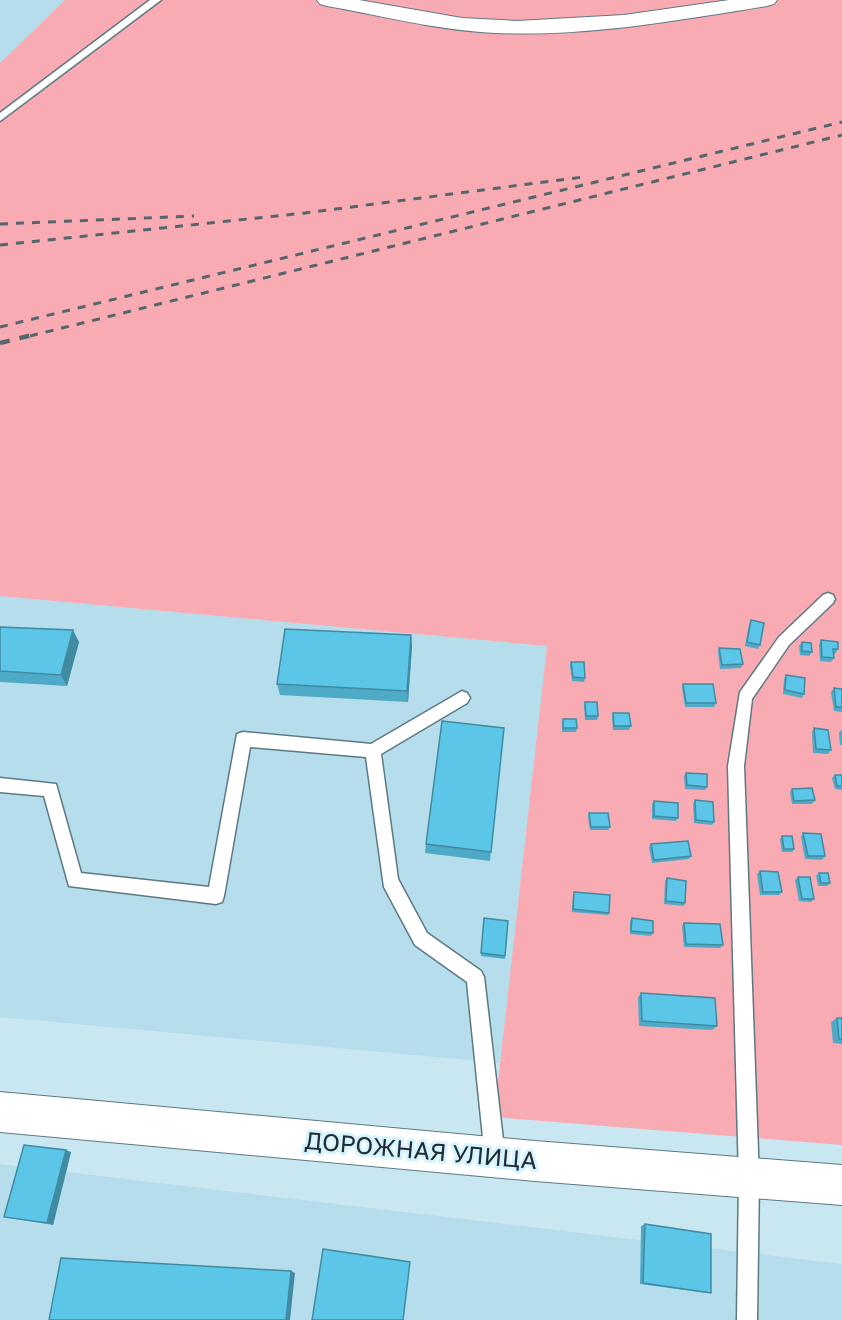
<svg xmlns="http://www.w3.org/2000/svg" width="842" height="1320" viewBox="0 0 842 1320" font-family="'Golos Text',sans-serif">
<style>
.built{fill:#b6ddeb}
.green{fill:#f9abb3}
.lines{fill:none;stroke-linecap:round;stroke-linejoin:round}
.service-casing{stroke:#5d7983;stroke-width:3}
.minor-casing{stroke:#5d7983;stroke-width:2}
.service{fill:#fff;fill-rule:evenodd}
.minor{fill:#fff;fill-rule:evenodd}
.rail-far1{stroke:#54666c;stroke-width:3;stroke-dasharray:8 8;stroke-linecap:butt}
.rail{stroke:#54666c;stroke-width:4.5;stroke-dasharray:10 10;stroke-linecap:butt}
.wall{fill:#4eaac7}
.shaded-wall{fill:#408ba2}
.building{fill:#5bc6e7;stroke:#408ba2;stroke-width:1.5}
.labels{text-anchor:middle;stroke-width:6;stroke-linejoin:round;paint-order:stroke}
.near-street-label{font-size:24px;fill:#202c30;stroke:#d5f4ff}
</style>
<rect width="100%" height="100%" fill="#c8e7f1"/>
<g class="built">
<polygon points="0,0 65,0 0,63"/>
<polygon points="0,596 547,646 500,1063 0,1017"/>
<polygon points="0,1164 842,1264 842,1320 0,1320"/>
</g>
<polygon class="green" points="65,0 842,0 842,1145 494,1117 547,646 0,596 0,63"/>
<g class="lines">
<g class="service-casing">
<g id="service">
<polygon points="150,0 161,0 0,121 0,113"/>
<polygon points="828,593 833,595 835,599 833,603 789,645 752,699 744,766 759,1179 757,1320 737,1320 739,1179 728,766 740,692 779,637 823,595"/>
<polygon points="462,691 467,693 470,698 467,703 381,754 398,879 427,933 481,971 484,977 505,1157 502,1164 495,1167 488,1164 485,1157 467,982 415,945 384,887 366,757 250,747 224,896 222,902 216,904 69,886 44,796 0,792 0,778 56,784 81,873 209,887 237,734 243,732 371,744"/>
</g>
</g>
<g class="minor-casing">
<g id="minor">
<path d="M 317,0 L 359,0 L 462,18 L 517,21 L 624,15 L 729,0 L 777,0 L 774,4 L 767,6 C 673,21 576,39 480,32 C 429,28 378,15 327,6 L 320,4 Z"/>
<polygon points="0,1092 535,1141 842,1165 842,1205 535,1181 0,1132"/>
</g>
</g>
<use href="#service" class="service"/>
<use href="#minor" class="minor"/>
<g class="rail-far1">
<polyline points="0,224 194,216"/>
<polyline points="0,245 305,213 583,177"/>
<polyline points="0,327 842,122"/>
<polyline points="30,336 842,135"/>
</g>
<polyline class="rail" points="0,343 36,334"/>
</g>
<g class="wall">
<polygon points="751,620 760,645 758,649 745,646 749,624"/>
<polygon points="0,627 79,642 67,686 0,682"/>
<polygon points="411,635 412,646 408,702 280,695 277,684"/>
<polygon points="821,640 838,649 835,654 833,653 834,658 831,662 820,661 819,645"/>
<polygon points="802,642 812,652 809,656 800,655 799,646"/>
<polygon points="719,648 743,664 741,668 720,669 718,652"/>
<polygon points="571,662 585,678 584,682 572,681 570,666"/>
<polygon points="786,675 804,694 802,698 783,694 784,679"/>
<polygon points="683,684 716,703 714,707 685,707 682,688"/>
<polygon points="834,688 842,689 842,712 834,711 831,692"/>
<polygon points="585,702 598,716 597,720 585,720 584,706"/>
<polygon points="613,713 631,726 629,730 613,730 612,717"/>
<polygon points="563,719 577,728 576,732 562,732 562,723"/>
<polygon points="814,728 831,750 828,754 813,753 812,732"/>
<polygon points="842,729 842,745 840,745 839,733"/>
<polygon points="686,773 707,787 705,790 685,789 684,776"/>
<polygon points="835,775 842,775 842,790 835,789 832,778"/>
<polygon points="792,789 815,800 812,804 792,804 790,792"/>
<polygon points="695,800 714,822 712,825 694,823 693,804"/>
<polygon points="654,801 678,818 676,821 652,819 652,804"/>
<polygon points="589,813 610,827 608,830 590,830 588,817"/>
<polygon points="803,833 825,856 822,860 805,859 801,837"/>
<polygon points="782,836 794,849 792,852 782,852 780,839"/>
<polygon points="426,844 491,852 490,861 425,853"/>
<polygon points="651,844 691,856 689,859 652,863 649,847"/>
<polygon points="760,871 782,892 779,895 760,895 757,874"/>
<polygon points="819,873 830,883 827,886 818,886 816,876"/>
<polygon points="798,877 814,899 811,902 799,901 795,880"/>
<polygon points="667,878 685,903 684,906 664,904 665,881"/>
<polygon points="574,892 609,913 608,915 572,912 573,895"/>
<polygon points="484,918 505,956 505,959 481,956"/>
<polygon points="632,918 653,933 651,936 630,934 630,921"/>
<polygon points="684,923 723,945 720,948 684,947 682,926"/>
<polygon points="641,993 717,1026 712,1030 639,1026 638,998"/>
<polygon points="837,1018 842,1018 842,1044 833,1043 831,1022"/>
<polygon points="71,1152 53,1225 4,1217"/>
<polygon points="645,1224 711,1293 706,1293 640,1284 641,1226"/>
</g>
<g class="shaded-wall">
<polygon points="73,630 79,642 67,686 61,675"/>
<polygon points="411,635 412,646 408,702 407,691"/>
<polygon points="66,1150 71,1152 53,1225 47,1223"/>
<polygon points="291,1271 295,1273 290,1320 286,1320"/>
</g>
<g class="building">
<polygon points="751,620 764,623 760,645 747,642"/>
<polygon points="0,627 73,630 61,675 0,671"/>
<polygon points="285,629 411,635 407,691 277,684"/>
<polygon points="821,640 838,642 838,649 833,649 834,658 822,657"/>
<polygon points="802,642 811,643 812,652 802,651"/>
<polygon points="719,648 740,649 743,664 722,665"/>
<polygon points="571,662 584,662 585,678 573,677"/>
<polygon points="786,675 805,678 804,694 785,690"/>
<polygon points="683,684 713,684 716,703 686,703"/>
<polygon points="834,688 842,689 842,707 836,707"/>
<polygon points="585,702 597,702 598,716 586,716"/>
<polygon points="613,713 629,713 631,726 614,726"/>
<polygon points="563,719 576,719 577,728 563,728"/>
<polygon points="442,721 504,728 491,852 426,844"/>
<polygon points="814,728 828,730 831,750 816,749"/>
<polygon points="686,773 707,774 707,787 687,785"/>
<polygon points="835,775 842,775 842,786 837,786"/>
<polygon points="812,788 815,800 794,801 792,789"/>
<polygon points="695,800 713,802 714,822 696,820"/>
<polygon points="654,801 678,803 678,818 654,816"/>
<polygon points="589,813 608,813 610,827 591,827"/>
<polygon points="803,833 821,834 825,856 808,856"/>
<polygon points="782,836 792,836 794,849 784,849"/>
<polygon points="688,841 691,856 654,860 651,844"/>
<polygon points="760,871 778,872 782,892 763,892"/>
<polygon points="819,873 828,873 830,883 821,883"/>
<polygon points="798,877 810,877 814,899 802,899"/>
<polygon points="667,878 686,881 685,903 666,901"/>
<polygon points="574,892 610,895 609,913 573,909"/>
<polygon points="484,918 508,921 505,956 481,953"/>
<polygon points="632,918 653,921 653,933 631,931"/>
<polygon points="684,923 720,924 723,945 686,944"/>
<polygon points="641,993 715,998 717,1026 642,1021"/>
<polygon points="837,1018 842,1018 842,1039 839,1039"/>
<polygon points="24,1145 66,1150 47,1223 4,1217"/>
<polygon points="645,1224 711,1234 711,1293 643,1283"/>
<polygon points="323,1249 410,1262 403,1320 312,1320"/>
<polygon points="61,1258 291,1271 286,1320 49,1320"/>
</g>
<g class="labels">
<g class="near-street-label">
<text transform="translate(421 1151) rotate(5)" y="8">ДОРОЖНАЯ УЛИЦА</text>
</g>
</g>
</svg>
